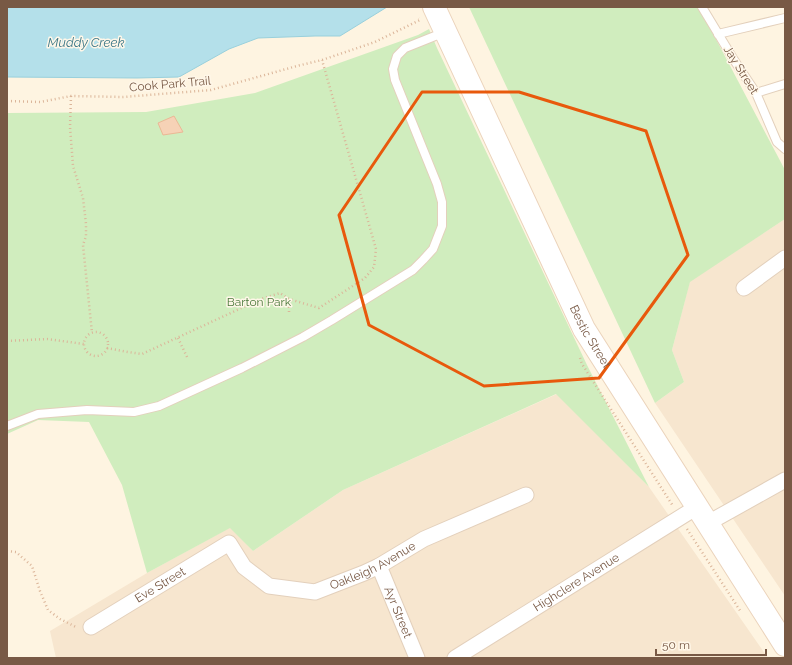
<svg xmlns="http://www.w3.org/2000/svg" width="792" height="665" viewBox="0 0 792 665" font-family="Raleway,sans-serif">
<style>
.residential{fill:#f7e6cf}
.green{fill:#d0edbe}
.water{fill:#b4e0ea;stroke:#99d0dc}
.building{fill:#f6d2b6;stroke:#ebb895}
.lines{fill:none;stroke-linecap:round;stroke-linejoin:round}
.service-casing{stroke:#e3d0bc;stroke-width:10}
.minor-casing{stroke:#e3d0bc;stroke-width:17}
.secondary-casing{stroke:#ebd3bb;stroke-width:24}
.path{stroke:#dbb599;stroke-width:2.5;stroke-dasharray:1 3;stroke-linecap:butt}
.service{stroke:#fff;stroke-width:8}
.minor{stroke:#fff;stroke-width:15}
.secondary{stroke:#fff;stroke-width:22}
.marked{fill:none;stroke:#e8590c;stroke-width:3;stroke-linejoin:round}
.labels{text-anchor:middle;stroke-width:3;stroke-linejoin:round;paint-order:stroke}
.street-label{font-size:12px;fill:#785945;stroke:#fff7e9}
.park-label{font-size:12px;fill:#4a793a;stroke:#fff7e9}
.water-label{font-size:13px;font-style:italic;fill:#3b7787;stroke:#fff7e9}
</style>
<rect width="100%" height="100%" fill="#fef4e1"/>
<g class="residential">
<polygon points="785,219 785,596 655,403 684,382 672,350 690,281"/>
<polygon points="557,394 649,487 768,658 56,658 50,631 147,573 231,527 253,551 343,490"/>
</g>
<g class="green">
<polygon points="469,7 699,7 785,170 785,219 690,282 672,350 684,382 655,403"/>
<polygon points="429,29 437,48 587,365 649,487 556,394 343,490 253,551 230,528 147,573 122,485 89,422 38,420 7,434 7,113 146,112 255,93 418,35"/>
</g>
<polygon class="water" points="7,7 387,7 340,36 315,36 258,38 229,49 179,77 137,78 7,77"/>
<polygon class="building" points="174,116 183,132 163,135 158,123"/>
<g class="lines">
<g class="service-casing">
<g id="service">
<polyline points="702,7 734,60 756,93 777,142 785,149"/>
<polyline points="718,34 785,18"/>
<polyline points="756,93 785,84"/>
<polyline points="7,426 38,414 87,410 134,412 159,406 242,368 303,337 332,320 413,270 423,260 433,249 442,226 442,202 437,184 395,80 393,69 397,56 405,48 445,32"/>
</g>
</g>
<g class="minor-casing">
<g id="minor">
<polyline points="744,288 785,258"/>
<polyline points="708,523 785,480"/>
<path id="s1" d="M 379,566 L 417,658"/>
<path id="s2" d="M 91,627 L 229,543 L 244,567 L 269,586 L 315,592 L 364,573 L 379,566 L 424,539 L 526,495"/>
<path id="s3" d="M 455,658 L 697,507"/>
</g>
</g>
<g class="secondary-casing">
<g id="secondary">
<path id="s4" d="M 434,7 L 584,329 L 785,645"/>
</g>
</g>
<g class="path">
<polyline points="71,96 70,127 73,166 83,198 86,224 86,236 83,245 92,333"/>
<polyline points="7,101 40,102 71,96 123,97 211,90 297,66 322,60 375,42 420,20 419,18"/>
<polyline points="289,299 289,315"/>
<circle cx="96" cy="344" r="12"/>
<polyline points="178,338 188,359"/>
<polyline points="7,341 47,339 84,344"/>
<polyline points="107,348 128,352 142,354 261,299 280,293 289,299 319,308 365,278 374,267 376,249 322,60"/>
<polyline points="580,358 582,364 673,506"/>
<polyline points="687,529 741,612"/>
<polyline points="7,551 16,552 32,566 40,591 48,610 60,619 76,627 77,626"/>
</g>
<use href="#service" class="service"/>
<use href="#minor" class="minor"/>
<use href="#secondary" class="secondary"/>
</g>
<path class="marked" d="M 422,92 L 519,92 L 646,131 L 688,255 L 599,378 L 484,386 L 369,325 L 339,215 Z"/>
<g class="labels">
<g class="street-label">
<text transform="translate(741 70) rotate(58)" y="4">Jay Street</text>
<text transform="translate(170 84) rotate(-5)" y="4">Cook Park Trail</text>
<text dy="4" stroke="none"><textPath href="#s4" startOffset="365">Bestic Street</textPath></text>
<text dy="4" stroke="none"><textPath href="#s2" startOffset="331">Oakleigh Avenue</textPath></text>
<text dy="4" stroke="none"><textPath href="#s3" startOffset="143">Highclere Avenue</textPath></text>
<text dy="4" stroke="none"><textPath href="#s2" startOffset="81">Eve Street</textPath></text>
<text dy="4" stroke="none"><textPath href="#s1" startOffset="50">Ayr Street</textPath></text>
</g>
<g class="park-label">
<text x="259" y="306">Barton Park</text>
</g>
<g class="water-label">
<text x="86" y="47">Muddy Creek</text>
</g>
</g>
<rect width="792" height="665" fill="none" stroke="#785945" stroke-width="16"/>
<path d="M656 649v6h110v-6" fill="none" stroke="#785945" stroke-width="2"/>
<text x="662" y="649" font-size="12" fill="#785945" stroke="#fff7e9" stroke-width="3" paint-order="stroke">50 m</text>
</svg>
